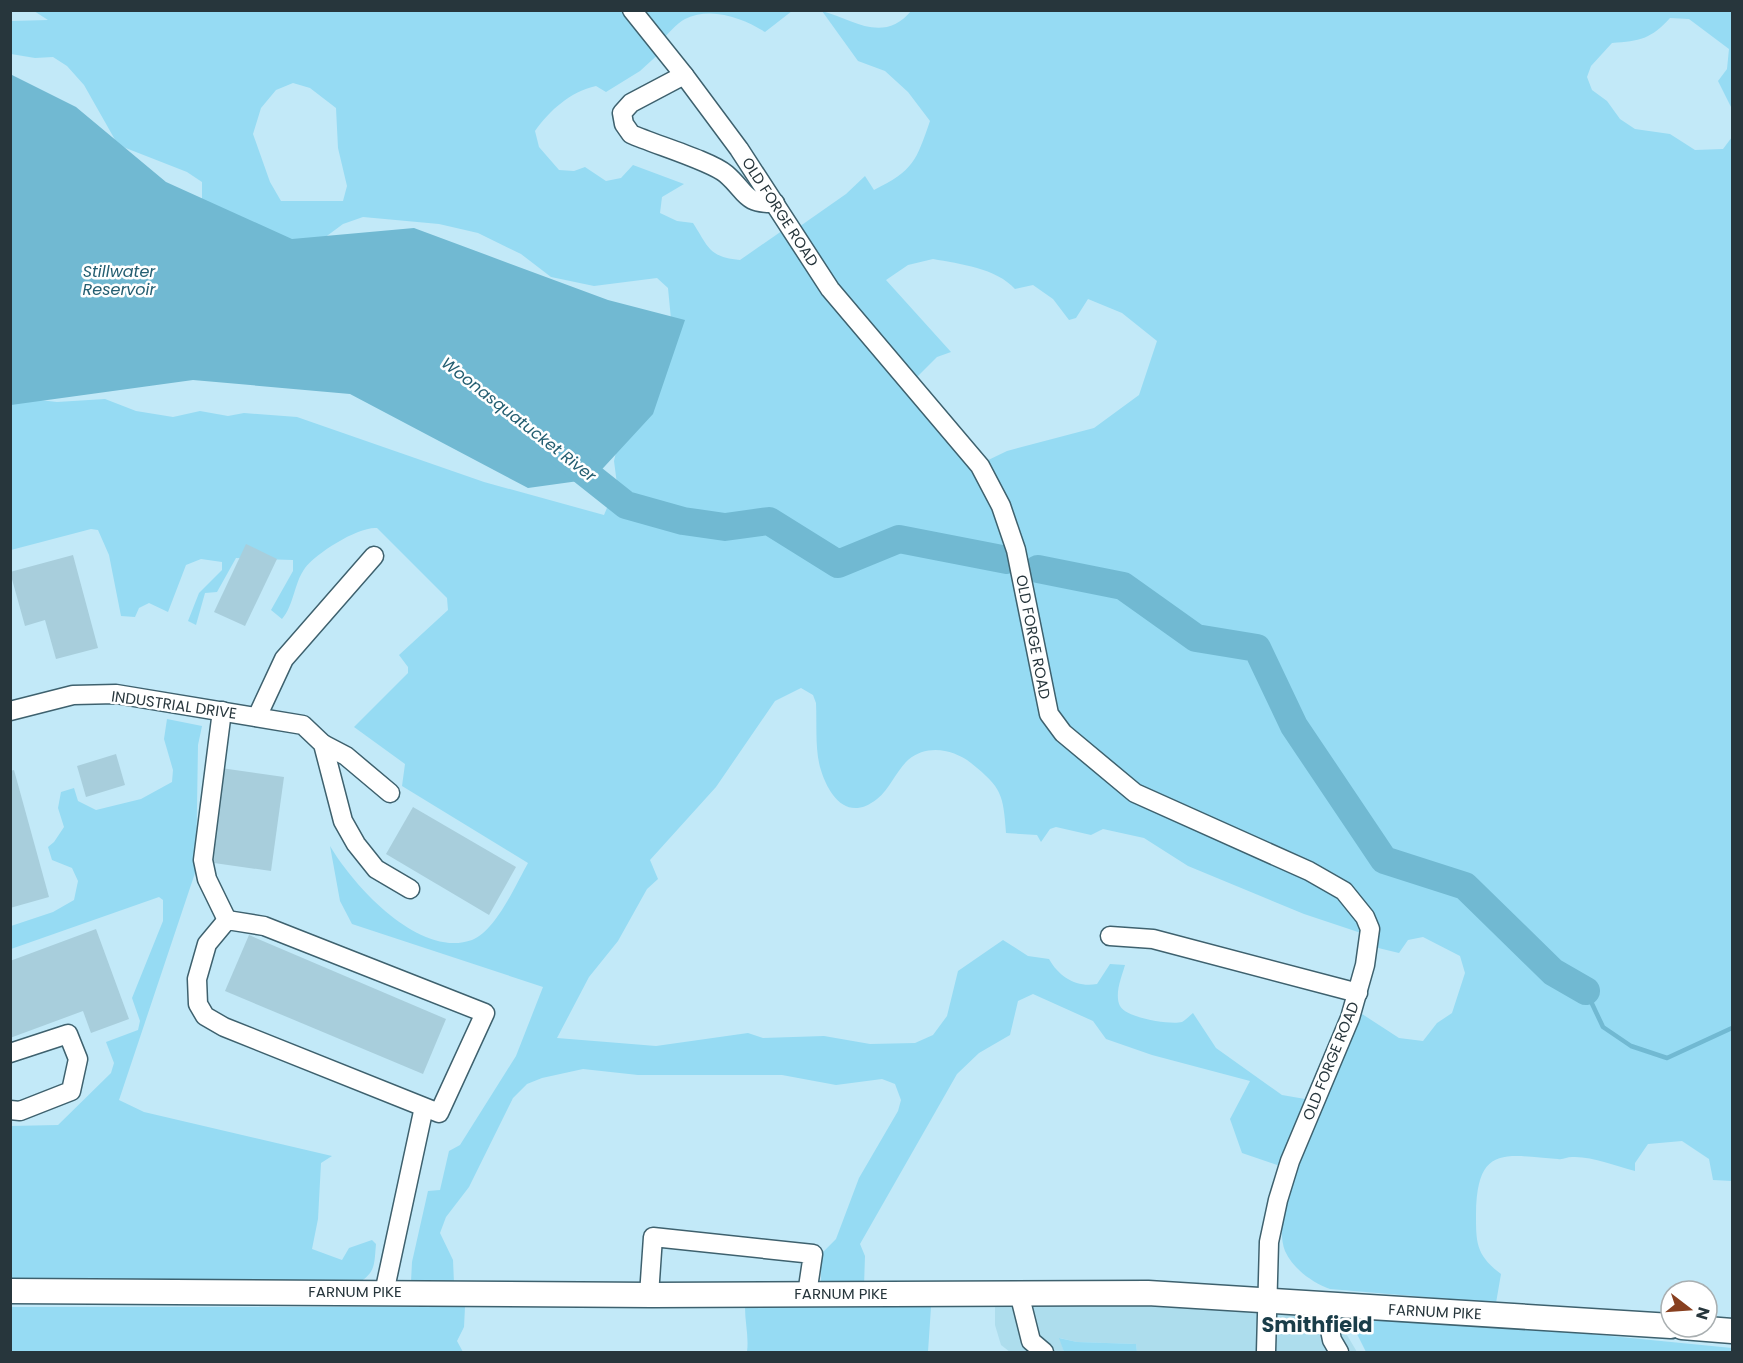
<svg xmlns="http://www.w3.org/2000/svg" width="1743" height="1363" viewBox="0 0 1743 1363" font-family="Poppins,sans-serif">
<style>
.built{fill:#addded}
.green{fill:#96dbf3;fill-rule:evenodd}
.water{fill:#71b9d2}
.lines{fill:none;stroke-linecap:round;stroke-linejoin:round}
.stream{stroke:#71b9d2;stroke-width:4.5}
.river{stroke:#71b9d2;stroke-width:28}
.building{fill:#a8cedc}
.minor-casing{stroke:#3e616e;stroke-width:21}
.major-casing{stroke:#3e616e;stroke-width:27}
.minor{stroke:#fff;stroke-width:18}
.major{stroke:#fff;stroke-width:24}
.labels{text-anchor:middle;stroke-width:5;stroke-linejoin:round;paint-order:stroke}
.street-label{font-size:15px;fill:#27363c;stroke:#fff}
.water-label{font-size:16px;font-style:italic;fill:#245e71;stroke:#fff}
.district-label{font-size:21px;font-weight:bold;fill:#1a3d49;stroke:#fff}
</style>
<rect width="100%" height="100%" fill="#c2e9f8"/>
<polygon class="built" points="995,1295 1337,1299 1347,1335 1357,1352 1137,1352 1136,1344 1077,1342 1060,1338 1064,1352 1010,1352 1001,1345 995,1325"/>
<g class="green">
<path d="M 912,10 L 1732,11 L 1732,109 L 1718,81 L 1727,69 L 1729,49 L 1689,19 L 1670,18 C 1651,39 1640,41 1612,43 L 1591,66 L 1587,77 L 1592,90 L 1607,101 L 1620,119 L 1635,129 L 1670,134 L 1695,150 L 1723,149 L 1732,137 L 1732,1181 L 1713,1180 L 1709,1159 L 1682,1141 L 1648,1144 L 1635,1163 L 1635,1171 C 1615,1166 1592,1156 1572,1157 C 1567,1157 1563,1160 1558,1159 C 1504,1155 1477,1145 1476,1214 C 1476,1243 1476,1255 1501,1274 L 1496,1303 L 1330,1289 C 1313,1283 1293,1269 1285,1251 C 1266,1204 1339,1060 1359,1012 L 1399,1038 L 1423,1041 L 1437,1023 L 1452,1013 L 1465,973 L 1460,956 L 1423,937 L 1408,940 L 1399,953 L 1370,946 L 1364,934 L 1304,914 L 1188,866 L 1144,838 L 1103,829 L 1091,835 L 1056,827 L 1050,829 L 1041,842 L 1037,835 L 1006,833 C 1003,794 1002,788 971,763 C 953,749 927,744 908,760 C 896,771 890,789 877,799 C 847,823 828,795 820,767 C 815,748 817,723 816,703 L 813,695 L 801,688 L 775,701 L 716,787 L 650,860 L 658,879 L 647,889 L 618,941 L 589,977 L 557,1038 L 656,1046 L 748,1033 L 763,1038 L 824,1036 L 870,1044 L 915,1043 L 933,1035 L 947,1016 L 958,971 L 1003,940 L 1028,956 L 1049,959 C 1059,977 1077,988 1097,984 L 1110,964 L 1125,965 C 1122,976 1114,994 1120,1006 C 1126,1018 1170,1025 1182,1022 C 1186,1020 1189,1016 1193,1013 L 1216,1048 L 1282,1095 L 1305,1099 L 1280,1166 L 1242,1153 L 1230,1119 L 1250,1081 L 1152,1055 L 1106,1039 L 1093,1021 L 1033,994 L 1018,1001 L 1010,1035 L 979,1053 L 957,1074 L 860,1244 L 865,1256 L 864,1286 L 821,1286 L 821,1254 L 836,1239 L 859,1178 L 898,1111 L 901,1100 L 895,1084 L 882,1079 L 836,1085 L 782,1075 L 638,1075 L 583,1069 L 542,1078 L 527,1084 L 513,1098 L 469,1187 L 446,1217 L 440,1233 L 453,1260 L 454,1283 L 411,1282 L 412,1262 L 428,1191 L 440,1190 L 449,1151 L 460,1145 L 516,1056 L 543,987 L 352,924 L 340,901 L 330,846 C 353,885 419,959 472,940 C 496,931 516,884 528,863 L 402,786 L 405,764 L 354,727 L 408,673 L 408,667 L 399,655 L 448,610 L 447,598 L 377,528 C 359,526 316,553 305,568 C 294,583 294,605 282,619 L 271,610 L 293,571 L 293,560 L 236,558 L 217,592 L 205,593 L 196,625 L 188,621 L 199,593 L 222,570 L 222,562 L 201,559 L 186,565 L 168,612 L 149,603 L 139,608 L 135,617 L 121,616 L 109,555 L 98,530 L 91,529 L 11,550 L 11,402 L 22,398 L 57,402 L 105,399 L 136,411 L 173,417 L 200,411 L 228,416 L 244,413 L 297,417 L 484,482 L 604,515 L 617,484 L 614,461 L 618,443 L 671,319 L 668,288 L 657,278 L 594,286 L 551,277 L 521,254 L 478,233 L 439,224 L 363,217 L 343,224 L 316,244 L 298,247 L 202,213 L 202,182 L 187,172 L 118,145 L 84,85 L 67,66 L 53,57 L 35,58 L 11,54 L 11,21 L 48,20 L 34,11 L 792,11 L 765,32 C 743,18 711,6 685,19 C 676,24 668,34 661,41 L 663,50 L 640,71 L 606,92 L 596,86 C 570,92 550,110 535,131 L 539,147 L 559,170 L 574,171 L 585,167 L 606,181 L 621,178 L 633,165 L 684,184 L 662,197 L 660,213 L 677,221 L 693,223 C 709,248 709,257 740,260 L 789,226 L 796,229 L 846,194 L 865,176 L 874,190 C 914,170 916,161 930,121 L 908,92 L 885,71 L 858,61 L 822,11 C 853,19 883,45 912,10 ZM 293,83 L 310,88 L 336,108 L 338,148 L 347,186 L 343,201 L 281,201 L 270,182 L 253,134 L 261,108 L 276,90 ZM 933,259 C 960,264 996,268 1015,289 L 1033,285 L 1053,299 L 1069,320 L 1076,318 L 1088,299 L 1122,313 L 1157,341 L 1139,395 L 1094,428 L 1007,451 L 980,464 L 912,382 L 937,357 L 951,352 L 886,280 L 908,265 Z"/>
<path d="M 167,719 L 202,726 L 198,745 L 196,870 L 119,1100 L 144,1112 L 332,1156 L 321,1163 L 318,1219 L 312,1249 L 342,1260 L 349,1248 L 372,1240 L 376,1244 C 374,1266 376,1273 355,1285 L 11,1280 L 10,1126 L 58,1125 L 111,1073 L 114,1063 L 106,1042 L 138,1030 L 140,1021 L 132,998 L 163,921 L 163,900 L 159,897 L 11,949 L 11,926 L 53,912 L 74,900 L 78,881 L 72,868 L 52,860 L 48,847 L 54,842 L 64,827 L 58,808 L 61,792 L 74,788 L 78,801 L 96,810 L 141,799 L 172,782 L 173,770 L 164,739 Z"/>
<path d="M 844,1306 L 931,1307 L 928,1352 L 747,1352 C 749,1337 745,1323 745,1307 Z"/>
<polygon points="11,1307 465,1307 464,1327 457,1341 463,1352 11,1352"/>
<polygon points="1379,1313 1732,1348 1732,1352 1366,1352 1356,1332 1365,1315"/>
<polygon points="1059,1338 1077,1342 1136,1344 1137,1352 1064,1352"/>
</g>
<polygon class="water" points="10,74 76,107 166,182 292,239 414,228 608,300 685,320 653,414 593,479 528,488 350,394 193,380 11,405"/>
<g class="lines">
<polyline class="stream" points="1586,991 1603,1027 1631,1046 1667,1058 1732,1028"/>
<g class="river">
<polyline points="563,455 626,505 683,521 725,527 769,521 838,564 899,539 1007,560"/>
<polyline points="1038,569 1123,586 1196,638 1257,648 1294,726 1384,860 1465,886 1553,972 1586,991"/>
</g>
</g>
<g class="building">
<polygon points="246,544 277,559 245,626 214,612"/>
<polygon points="73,555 98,648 56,659 45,620 25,626 10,572"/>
<polygon points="116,754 125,785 86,797 77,766"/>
<polygon points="221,768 284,777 271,871 207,862"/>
<polygon points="14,770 49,897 10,908 10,771"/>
<polygon points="413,807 516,867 489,915 386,854"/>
<polygon points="96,929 129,1019 91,1033 83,1011 10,1038 10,961"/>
<polygon points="249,935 446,1019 423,1074 225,991"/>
</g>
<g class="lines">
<g class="minor-casing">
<g id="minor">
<polyline points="632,10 684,75 739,149 830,289 980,466 1001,506 1016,550 1049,714 1063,733 1135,793 1309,871 1344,891 1365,917 1370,929 1365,965 1350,1018 1290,1161 1278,1200 1269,1242 1266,1352"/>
<path d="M 684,75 L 631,103 L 622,113 L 624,124 L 631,134 C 653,144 711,161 726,174 C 747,192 743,204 775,203"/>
<polyline points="10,711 73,695 116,694 303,725 323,744 343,821 356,844 376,869 410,889"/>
<polyline points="222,711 203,860 207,879 227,920"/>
<polyline points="257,717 284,659 374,556"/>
<polyline points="323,744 346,756 390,793"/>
<polyline points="1110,936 1153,939 1358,993"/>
<polyline points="10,1053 68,1034 78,1059 71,1091 20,1111 10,1110"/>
<polyline points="384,1293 424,1107 224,1027 205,1016 198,1004 197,979 207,944 227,920 264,926 485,1013 439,1113 424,1107"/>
<polyline points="1019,1293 1031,1341 1044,1352"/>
<polyline points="649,1295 653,1237 813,1254 807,1294"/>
<polyline points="1325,1306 1332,1340 1339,1352"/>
</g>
</g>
<g class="major-casing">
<g id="major">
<polyline points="10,1291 652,1295 1148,1293 1671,1326"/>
<polyline points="1682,1327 1732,1331"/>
</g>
</g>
<use href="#minor" class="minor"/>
<use href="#major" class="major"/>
</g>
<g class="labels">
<g class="street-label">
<text transform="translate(780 212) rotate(57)" y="5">OLD FORGE ROAD</text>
<text transform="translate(1033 637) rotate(79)" y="5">OLD FORGE ROAD</text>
<text transform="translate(174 705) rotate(8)" y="5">INDUSTRIAL DRIVE</text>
<text transform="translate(1331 1061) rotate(-68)" y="5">OLD FORGE ROAD</text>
<text x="355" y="1297">FARNUM PIKE</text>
<text x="841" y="1299">FARNUM PIKE</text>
<text transform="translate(1435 1312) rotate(3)" y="5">FARNUM PIKE</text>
</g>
<g class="water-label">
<text x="119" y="277">Stillwater<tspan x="119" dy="18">Reservoir</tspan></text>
<text transform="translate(519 419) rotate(38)" y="6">Woonasquatucket River</text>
</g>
<g class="district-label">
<text x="1317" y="1332">Smithfield</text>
</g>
</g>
<rect width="1743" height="1363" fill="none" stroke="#27363c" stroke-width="24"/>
<g transform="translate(1689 1309) rotate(107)"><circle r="28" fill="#ffffff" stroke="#a9afb1" stroke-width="1.5"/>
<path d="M0-4.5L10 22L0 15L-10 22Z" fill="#884020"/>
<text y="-9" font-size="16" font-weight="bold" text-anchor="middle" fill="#27363c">N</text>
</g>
</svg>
